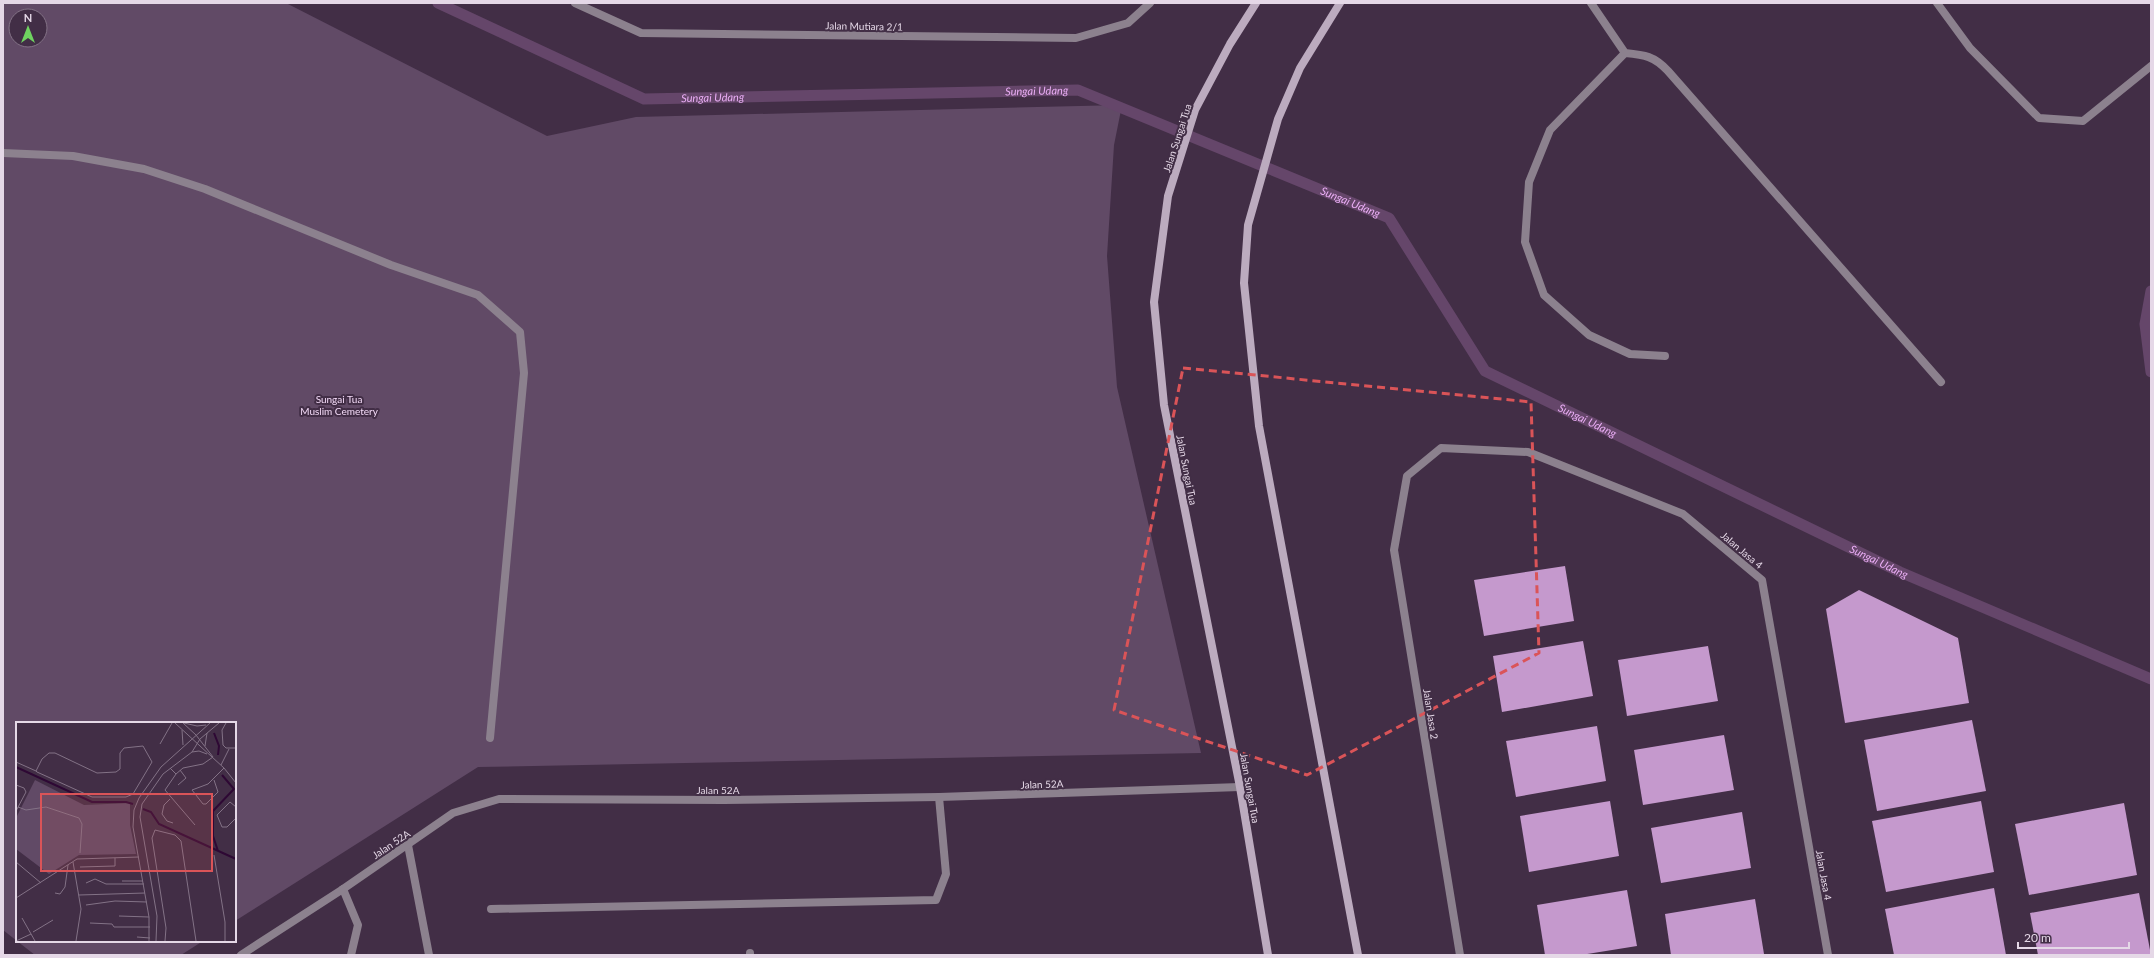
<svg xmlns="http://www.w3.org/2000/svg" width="2154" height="958" viewBox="0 0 2154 958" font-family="Lato,sans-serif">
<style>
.green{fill:#614a66;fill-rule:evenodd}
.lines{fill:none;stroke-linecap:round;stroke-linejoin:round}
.stream{stroke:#65466a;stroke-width:11}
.building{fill:#c599cd}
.lane{stroke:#8c818e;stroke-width:8}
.street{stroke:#8c818e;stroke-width:8}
.secondary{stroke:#bcabbf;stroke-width:8}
.marked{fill:none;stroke:#da5458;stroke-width:3;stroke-dasharray:8 5;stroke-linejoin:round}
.labels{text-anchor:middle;stroke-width:4;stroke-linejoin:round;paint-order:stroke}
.street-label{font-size:10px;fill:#e5d8e7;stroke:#422e46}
.park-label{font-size:10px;fill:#f4dbf8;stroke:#422e46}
.water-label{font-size:11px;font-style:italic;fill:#ebaef6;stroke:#422e46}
.inset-river{fill:none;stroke:#2e0834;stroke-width:2}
.inset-road{fill:none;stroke:#837286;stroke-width:1}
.view{fill:#da5458;fill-opacity:0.15;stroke:#da5458;stroke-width:2}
.inset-edge{fill:none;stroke:#e5d8e7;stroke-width:2}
</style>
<rect width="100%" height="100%" fill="#422e46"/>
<g class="green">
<path d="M 3,3 L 286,3 L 547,136 L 636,117 L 1122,105 L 1114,145 L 1107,256 L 1117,387 L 1201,753 L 478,767 L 235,921 L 235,723 L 17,723 L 17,941 L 3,930 ZM 16,16 L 40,16 L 40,40 L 16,40 Z"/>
<polygon points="17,941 203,941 181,955 35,955"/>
</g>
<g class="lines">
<g class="stream">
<path id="s1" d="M 438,3 L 644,99 L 1078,90 L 1389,218 L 1485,371 L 1900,572 L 2151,679"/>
<polyline points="2151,291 2145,324 2151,372"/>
</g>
</g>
<g class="building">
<polygon points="1565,566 1574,621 1484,636 1474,580"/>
<polygon points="1859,590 1958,638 1969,703 1845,723 1826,609"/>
<polygon points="1583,641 1593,696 1502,712 1493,656"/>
<polygon points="1708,646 1718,701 1627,716 1618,660"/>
<polygon points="1972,720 1986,791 1877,811 1864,740"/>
<polygon points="1597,726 1606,781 1516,797 1506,741"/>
<polygon points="1724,735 1734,790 1643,805 1634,750"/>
<polygon points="1610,801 1619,856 1529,872 1520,816"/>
<polygon points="1981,801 1994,872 1886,892 1872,821"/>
<polygon points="2124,803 2137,875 2029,895 2015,824"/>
<polygon points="1742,812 1751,868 1661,883 1651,828"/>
<polygon points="1994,888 2006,955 1894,955 1885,909"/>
<polygon points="1627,890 1637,946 1581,955 1545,955 1537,905"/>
<polygon points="2139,893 2151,955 2038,955 2030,913"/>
<polygon points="1755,899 1764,954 1671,955 1665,914"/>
</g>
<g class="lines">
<g class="lane">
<path d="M 1591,3 L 1625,53 C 1645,55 1654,56 1668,71 L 1941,382"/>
<polyline points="1937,3 1970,48 2039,118 2083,121 2151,66"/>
<polyline points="1625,53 1550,130 1529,182 1525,242 1544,295 1589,335 1630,354 1665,356"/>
<polyline points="3,153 73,156 144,169 205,189 391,265 478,295 520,332 524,373 490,738"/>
<polyline points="408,845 429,955"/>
<polyline points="343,889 358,925 351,955"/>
<polyline points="491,909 936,900 946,874 939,797"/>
<polyline points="750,955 750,953"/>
</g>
<g class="street">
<polyline points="575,3 641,33 1076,38 1128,23 1150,3"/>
<polyline points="241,955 343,889 453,813 499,799 724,800 939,797 1240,787"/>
<polyline points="1460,955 1394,550 1407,476 1441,448 1528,452 1683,514 1762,580 1828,955"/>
</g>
<g class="secondary">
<polyline points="1256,3 1230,44 1195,110 1168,196 1154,302 1164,405 1240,787 1268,955"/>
<polyline points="1340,3 1300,68 1278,119 1248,225 1244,283 1259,426 1358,955"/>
</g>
</g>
<path class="marked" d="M 1183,368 L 1531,402 L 1539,653 L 1307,775 L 1114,710 Z"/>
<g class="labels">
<g class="street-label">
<text transform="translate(864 26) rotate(1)" y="4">Jalan Mutiara 2/1</text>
<text transform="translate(1177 138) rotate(-72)" y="4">Jalan Sungai Tua</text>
<text transform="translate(1187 470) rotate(79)" y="4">Jalan Sungai Tua</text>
<text transform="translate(1742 550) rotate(40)" y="4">Jalan Jasa 4</text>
<text transform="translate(1431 714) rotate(81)" y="4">Jalan Jasa 2</text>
<text transform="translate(1042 784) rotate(-2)" y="4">Jalan 52A</text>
<text transform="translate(1250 788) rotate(80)" y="4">Jalan Sungai Tua</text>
<text x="718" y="794">Jalan 52A</text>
<text transform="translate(391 844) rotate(-34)" y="4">Jalan 52A</text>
<text transform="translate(1824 875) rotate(80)" y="4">Jalan Jasa 4</text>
</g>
<g class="park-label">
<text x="339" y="403">Sungai Tua<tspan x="339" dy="12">Muslim Cemetery</tspan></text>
</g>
<g class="water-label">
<text dy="4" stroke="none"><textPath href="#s1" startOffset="620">Sungai Udang</textPath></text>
<text dy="4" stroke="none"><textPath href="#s1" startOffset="296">Sungai Udang</textPath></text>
<text dy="4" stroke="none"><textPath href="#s1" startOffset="956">Sungai Udang</textPath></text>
<text dy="4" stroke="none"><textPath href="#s1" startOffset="1292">Sungai Udang</textPath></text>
<text dy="4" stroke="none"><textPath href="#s1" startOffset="1616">Sungai Udang</textPath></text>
</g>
</g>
<g transform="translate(16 722)">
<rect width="220" height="220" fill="#422e46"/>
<path d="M 19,58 L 68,83 L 114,81 L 114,103 L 120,132 L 63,133 L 33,152 L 0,127 L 0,96 Z" fill="#614a66"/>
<path class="inset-river" d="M 198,11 L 203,24 L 202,33M 0,45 L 76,80 L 110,80 L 117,82M 127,87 L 135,90 L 143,102 L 220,137M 202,129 L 197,114 L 197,89 L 218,67 L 206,53"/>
<path class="inset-road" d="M 159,1 L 208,46 L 220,61M 167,1 L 180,13 L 197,35M 168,1 L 181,4 L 190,3M 210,1 L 206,8 L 207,23 L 210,26 L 220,26M 166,8 L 167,23M 144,22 L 156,1M 189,24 L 191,11M 176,30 L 183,29 L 191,32M 0,40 L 20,49 L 21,50 L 76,75 L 110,75 L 117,72 L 136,40 L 127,24 L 108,26 L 104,31 L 104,47 L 100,50 L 81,51 L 39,31 L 33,31 L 26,37 L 20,49M 205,43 L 213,27M 154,46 L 160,52 L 149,68 L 179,103M 160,52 L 167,46 L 187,42 L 197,35M 198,58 L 202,70 L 190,82 L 187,82 L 176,68 L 192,62 L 208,46M 0,63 L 8,66 L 10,70 L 0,89M 162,63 L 170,56 L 164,48M 154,77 L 148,83 L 146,92 L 151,99 L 157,101M 2,85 L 10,88 L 30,85 L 63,96 L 66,102 L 64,131M 220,85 L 214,80 L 201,93 L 206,105 L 211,105 L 220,96M 198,133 L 209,200 L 209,219M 0,140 L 25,161M 57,140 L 65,187 L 60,219M 64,145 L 99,144 L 99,136M 106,159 L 127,159M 70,161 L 79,157 L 90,162 L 128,162M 39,171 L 44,172 L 49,165 L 52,143M 63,173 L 129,171M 0,176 L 61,137 L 123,135M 70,183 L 99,179 L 131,180M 103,194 L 133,195M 6,196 L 19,219M 74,201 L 96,202 L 98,205 L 134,205M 17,210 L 37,198M 121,215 L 134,216M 0,219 L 15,212M 133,219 L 133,195 L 117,105 L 118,88 L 123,76 L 145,45 L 194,1M 140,219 L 141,194 L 124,95 L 126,82 L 147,52 L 176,30 L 184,17 L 203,1M 149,219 L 150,206 L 136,116 L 139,108 L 159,113 L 165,119 L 180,219"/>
<path class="view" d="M 25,72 L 196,72 L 196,149 L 25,149 Z"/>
<rect width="220" height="220" class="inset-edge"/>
</g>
<rect width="2154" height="958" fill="none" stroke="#e5d8e7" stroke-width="8"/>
<g transform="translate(28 28)"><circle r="19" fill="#422e46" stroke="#837286"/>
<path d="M0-3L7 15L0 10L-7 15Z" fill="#6fd360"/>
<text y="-6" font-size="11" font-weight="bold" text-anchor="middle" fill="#e5d8e7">N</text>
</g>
<path d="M2018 942v6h111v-6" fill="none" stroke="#e5d8e7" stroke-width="2"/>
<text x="2024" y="942" font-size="12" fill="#e5d8e7" stroke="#422e46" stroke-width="3" paint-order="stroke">20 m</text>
</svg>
